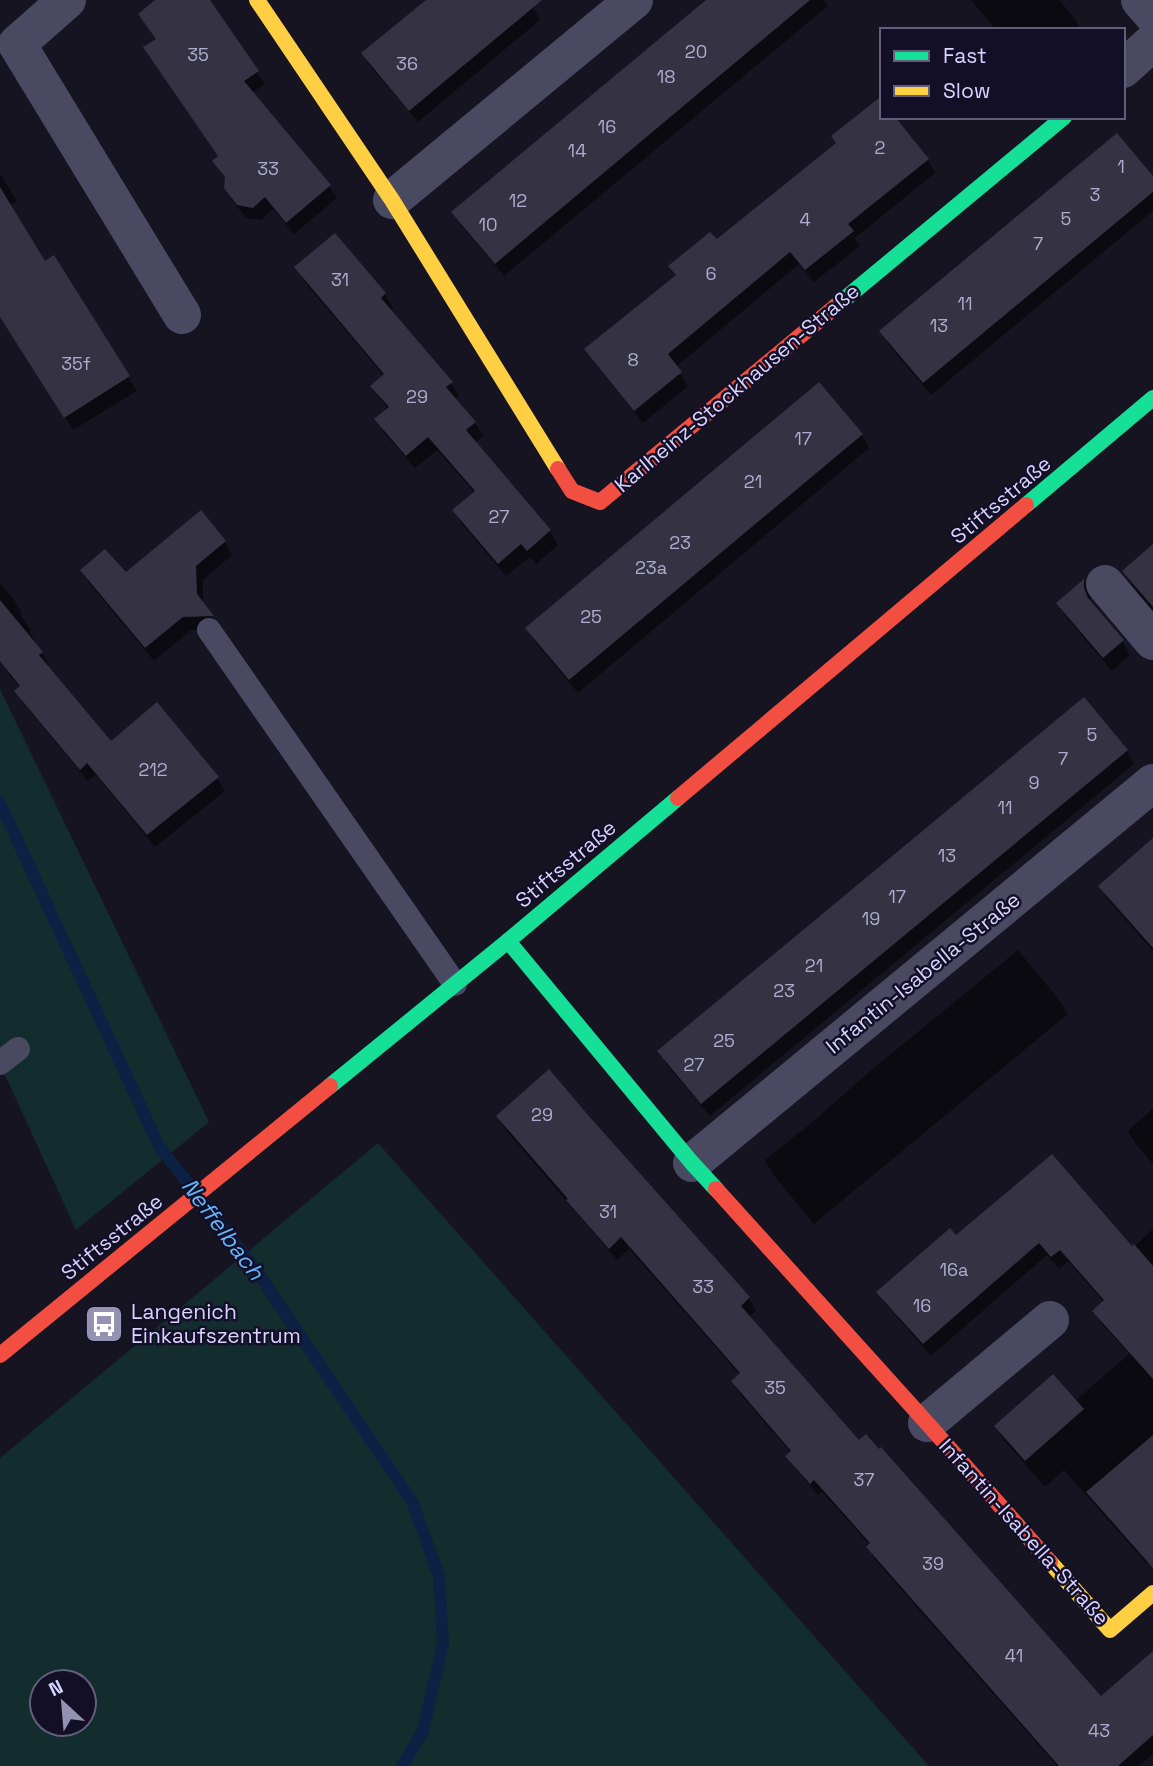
<svg xmlns="http://www.w3.org/2000/svg" width="1153" height="1766" viewBox="0 0 1153 1766" font-family="'Space Grotesk',sans-serif">
<style>
.green{fill:#132c2d;fill-rule:evenodd}
.shadow{fill:#0007}
.lines{fill:none;stroke-linecap:round;stroke-linejoin:round}
.stream{stroke:#0d2144;stroke-width:12}
.building{fill:#343243}
.lane{stroke:#4a4962;stroke-width:24}
.street{stroke:#4a4962;stroke-width:38}
.fast{stroke:#16e098;stroke-width:16}
.slow{stroke:#ffcf43;stroke-width:16}
.jam{stroke:#f24e42;stroke-width:16}
.labels{text-anchor:middle;stroke-width:5;stroke-linejoin:round;paint-order:stroke}
.number-label{font-size:18px;fill:#b0acd0}
.street-label{font-size:21px;fill:#d9d4ff;stroke:#130f26}
.poi-label{font-size:21px;fill:#d9d4ff;stroke:#130f26;text-anchor:start}
.water-label{font-size:23px;font-style:italic;fill:#62b6ff;stroke:#130f26}
</style>
<rect width="100%" height="100%" fill="#161421"/>
<g class="green">
<polygon points="0,689 209,1122 76,1230 0,1064"/>
<path d="M 378,1143 L 929,1766 L 0,1766 L 0,1458 ZM 84,1682 L 84,1724 L 42,1724 L 42,1682 Z"/>
</g>
<g class="shadow">
<polygon points="158,0 192,0 257,72 265,84 252,93 329,186 337,198 294,234 273,209 261,220 246,218 233,201 225,188 227,180 214,161 219,157 157,40"/>
<polygon points="429,0 535,0 533,7 540,20 418,122 371,67 363,54"/>
<polygon points="708,0 824,0 828,6 504,276 461,225 454,212"/>
<polygon points="971,0 1059,0 1075,19 1081,30 996,30"/>
<polygon points="882,117 928,160 935,173 855,238 860,246 814,282 799,264 676,367 688,386 643,423 594,362 586,349 676,276 671,266 716,242"/>
<polygon points="0,174 17,201 10,206 45,263 53,258 137,391 73,430 0,312"/>
<polygon points="1153,178 1153,211 931,395 889,345 882,332"/>
<polygon points="335,235 385,294 393,308 389,311 451,383 459,396 455,400 475,423 483,436 475,443 550,531 558,545 536,564 530,557 506,576 462,524 454,510 475,493 437,450 415,468 384,433 377,419 389,410 380,399 372,386 384,376 304,281 297,268"/>
<polygon points="862,435 869,448 578,693 535,642 528,628"/>
<polygon points="225,542 232,555 203,580 203,605 220,629 191,630 154,661 90,584 82,571 126,574"/>
<polygon points="1153,547 1153,610 1134,588 1125,571"/>
<polygon points="1084,581 1091,594 1090,603 1123,642 1130,655 1112,671 1066,617 1058,603"/>
<polygon points="0,583 14,600 22,613 20,614 31,630 30,632 49,666 48,667 111,743 217,778 225,791 155,847 96,775 88,781 24,704 16,691 21,688 10,676 0,656"/>
<polygon points="1127,751 1134,764 710,1116 667,1065 660,1052"/>
<polygon points="1153,848 1153,951 1108,900 1101,887"/>
<polygon points="1018,950 1060,1001 1068,1014 814,1224 772,1173 765,1160 815,1120 870,1071"/>
<polygon points="1153,1108 1153,1164 1135,1143 1128,1131"/>
<polygon points="498,1117 749,1298 756,1311 748,1317 859,1442 1100,1699 1153,1654 1153,1754 1139,1766 1057,1766 875,1560 868,1548 871,1546 822,1492 818,1495 795,1468 788,1456 791,1453 740,1394 733,1381 740,1375 629,1249 617,1260 505,1129"/>
<polygon points="1153,1229 1153,1558 1147,1564 1064,1470 1045,1487 1003,1439 996,1426 1075,1401 1129,1354 1102,1324 1095,1311 1104,1302 1068,1261 1059,1269 1047,1255 931,1356 886,1304 879,1292 956,1237 1131,1249"/>
</g>
<g class="lines">
<polyline class="stream" points="0,803 159,1146 256,1270 413,1503 439,1577 443,1643 423,1731 402,1766"/>
</g>
<g class="building">
<polygon points="155,0 210,0 259,71 244,81 331,185 286,223 265,197 253,208 237,205 224,188 225,177 212,161 218,156 143,47 156,39 138,14"/>
<polygon points="426,0 542,0 409,111 361,53"/>
<polygon points="706,0 810,0 495,264 451,212"/>
<polygon points="879,98 882,101 882,117 895,117 929,159 848,224 854,231 805,270 790,252 668,354 682,372 634,411 584,349 676,275 668,266 710,232 717,239 836,143 831,136"/>
<polygon points="1117,133 1153,176 1153,192 923,383 879,331"/>
<polygon points="0,187 45,261 54,255 130,376 64,418 0,317"/>
<polygon points="335,233 386,293 381,298 453,382 446,387 476,422 466,430 551,530 527,551 521,544 498,564 452,510 475,491 428,437 406,456 374,419 389,407 370,386 384,374 294,267"/>
<polygon points="819,382 863,434 569,680 525,628"/>
<polygon points="201,510 226,541 196,566 197,594 214,616 183,617 145,648 80,570 105,549 126,572"/>
<polygon points="1153,544 1153,607 1122,571"/>
<polygon points="1084,579 1084,588 1088,598 1124,640 1103,658 1056,603"/>
<polygon points="0,600 43,652 39,655 111,741 157,702 219,777 147,835 87,763 80,770 14,691 20,686 0,661"/>
<polygon points="1084,697 1128,750 701,1104 657,1051"/>
<polygon points="1153,838 1153,948 1098,886"/>
<polygon points="549,1069 588,1115 750,1297 741,1306 859,1440 866,1434 879,1449 881,1447 1101,1696 1153,1651 1153,1735 1118,1766 1059,1766 866,1547 870,1543 814,1480 810,1484 785,1456 791,1451 731,1381 740,1373 621,1237 609,1249 566,1200 568,1199 496,1116"/>
<polygon points="1052,1154 1132,1246 1134,1244 1153,1266 1153,1379 1092,1311 1104,1300 1060,1250 1051,1257 1039,1243 923,1344 876,1292 950,1228 956,1235"/>
<polygon points="1053,1374 1084,1409 1025,1461 994,1426"/>
<polygon points="1153,1435 1153,1568 1086,1492"/>
</g>
<g class="lines">
<g class="lane">
<polyline points="209,630 455,984"/>
<polyline points="0,1063 18,1049"/>
</g>
<g class="street">
<polyline points="67,0 17,44 182,315"/>
<polyline points="1140,0 1153,15"/>
<polyline points="1123,69 1153,42"/>
<polyline points="392,200 634,0"/>
<polyline points="1105,584 1153,641"/>
<polyline points="692,1163 1153,783"/>
<polyline points="927,1423 1050,1320"/>
</g>
<g class="fast">
<polyline points="835,307 1064,117"/>
<polyline points="1026,505 1153,398"/>
<polyline points="508,941 692,1163 716,1189"/>
<polyline points="330,1086 508,941 678,798"/>
</g>
<g class="slow">
<polyline points="257,0 392,200 558,469"/>
<polyline points="1050,1562 1110,1630 1153,1593"/>
</g>
<g class="jam">
<polyline points="558,469 572,491 600,502 835,307"/>
<polyline points="678,798 1026,505"/>
<polyline points="716,1189 927,1423 1050,1562"/>
<polyline points="0,1355 330,1086"/>
</g>
</g>
<defs>
<g id="bus-square" transform="scale(2.0125)"><rect x="-9" y="-9" width="18" height="18" rx="4" fill="#9591b1" stroke="#130f26"/><path d="M-5-6H5V4H4V6H2V4H-2V6H-4V4H-5ZM-3.5-4V0h7V-4ZM-3.5 1.2v1.5H-2V1.2ZM2 1.2v1.5H3.5V1.2Z" fill="#fff"/></g>
</defs>
<g fill-rule="evenodd">
<use href="#bus-square" x="104" y="1324"/>
</g>
<g class="labels">
<g class="number-label">
<text x="696" y="58">20</text>
<text x="198" y="61">35</text>
<text x="407" y="70">36</text>
<text x="666" y="83">18</text>
<text x="607" y="133">16</text>
<text x="880" y="154">2</text>
<text x="577" y="157">14</text>
<text x="1121" y="173">1</text>
<text x="268" y="175">33</text>
<text x="1095" y="201">3</text>
<text x="518" y="207">12</text>
<text x="1066" y="225">5</text>
<text x="805" y="226">4</text>
<text x="488" y="231">10</text>
<text x="1038" y="250">7</text>
<text x="711" y="280">6</text>
<text x="340" y="286">31</text>
<text x="965" y="310">11</text>
<text x="939" y="332">13</text>
<text x="633" y="366">8</text>
<text x="76" y="370">35f</text>
<text x="417" y="403">29</text>
<text x="803" y="445">17</text>
<text x="753" y="488">21</text>
<text x="499" y="523">27</text>
<text x="680" y="549">23</text>
<text x="651" y="574">23a</text>
<text x="591" y="623">25</text>
<text x="1092" y="741">5</text>
<text x="1063" y="765">7</text>
<text x="153" y="776">212</text>
<text x="1034" y="789">9</text>
<text x="1005" y="814">11</text>
<text x="947" y="862">13</text>
<text x="897" y="903">17</text>
<text x="871" y="925">19</text>
<text x="814" y="972">21</text>
<text x="784" y="997">23</text>
<text x="724" y="1047">25</text>
<text x="694" y="1071">27</text>
<text x="542" y="1121">29</text>
<text x="608" y="1218">31</text>
<text x="954" y="1276">16a</text>
<text x="703" y="1293">33</text>
<text x="922" y="1312">16</text>
<text x="775" y="1394">35</text>
<text x="864" y="1486">37</text>
<text x="933" y="1570">39</text>
<text x="1014" y="1662">41</text>
<text x="1099" y="1737">43</text>
</g>
<g class="street-label">
<text transform="translate(737 388) rotate(-40)" y="7">Karlheinz-Stockhausen-Straße</text>
<text transform="translate(1001 500) rotate(-40)" y="7">Stiftsstraße</text>
<text transform="translate(566 864) rotate(-40)" y="7">Stiftsstraße</text>
<text transform="translate(923 973) rotate(-39)" y="7">Infantin-Isabella-Straße</text>
<text transform="translate(112 1237) rotate(-39)" y="7">Stiftsstraße</text>
<text transform="translate(1024 1532) rotate(48)" y="7">Infantin-Isabella-Straße</text>
</g>
<g class="poi-label">
<text x="131" y="1319">Langenich<tspan x="131" dy="24">Einkaufszentrum</tspan></text>
</g>
<g class="water-label">
<text transform="translate(223 1229) rotate(53)" y="8">Neffelbach</text>
</g>
</g>
<rect x="880" y="28" width="245" height="91" fill="#130f26" stroke="#625e7d" stroke-width="2"/>
<rect x="894" y="51" width="35" height="10" fill="#16e098" stroke="#625e7d" stroke-width="2"/>
<text x="943" y="63" font-size="21" fill="#d9d4ff">Fast</text>
<rect x="894" y="86" width="35" height="10" fill="#ffcf43" stroke="#625e7d" stroke-width="2"/>
<text x="943" y="98" font-size="21" fill="#d9d4ff">Slow</text>
<g transform="translate(63 1703) rotate(334)"><circle r="33" fill="#130f26" stroke="#625e7d" stroke-width="2"/>
<path d="M0-5L12 26L0 18L-12 26Z" fill="#9591b1"/>
<text y="-10" font-size="19" font-weight="bold" text-anchor="middle" fill="#d9d4ff">N</text>
</g>
</svg>
